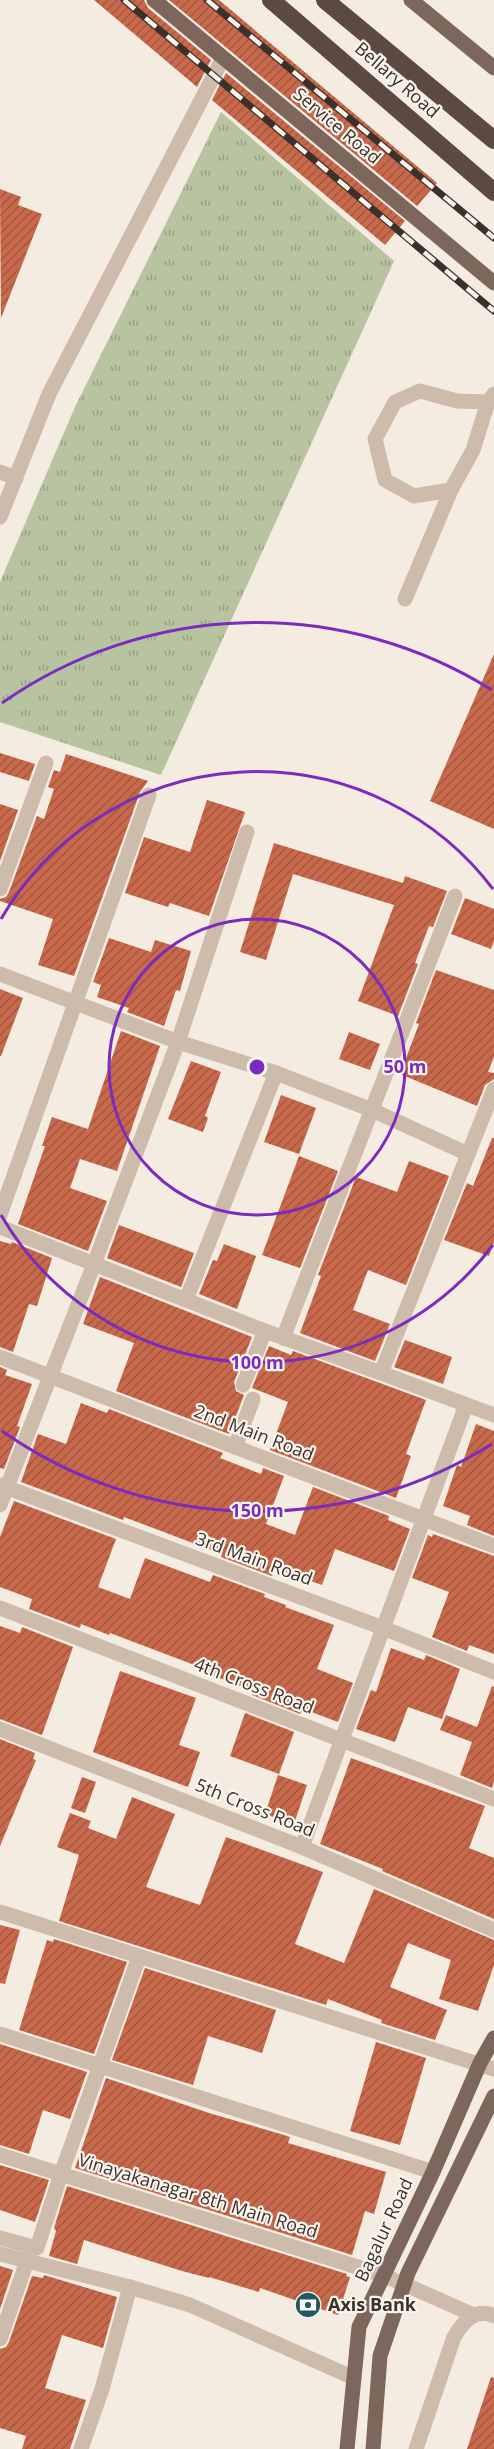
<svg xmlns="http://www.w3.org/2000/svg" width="494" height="2449" viewBox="0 0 494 2449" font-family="'Open Sans',sans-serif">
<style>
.grass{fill:url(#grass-tufts)}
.building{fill:url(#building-hatch)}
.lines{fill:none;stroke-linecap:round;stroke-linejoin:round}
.minor{stroke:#cdbbac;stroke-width:15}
.major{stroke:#7d675c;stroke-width:15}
.highway{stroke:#5c4a42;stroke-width:18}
.rail-casing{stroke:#3b302b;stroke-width:7}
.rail{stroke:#fbf5ee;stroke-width:4.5;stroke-dasharray:14;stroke-linecap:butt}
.ring{fill:none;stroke:#7b2cbf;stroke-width:3}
.labels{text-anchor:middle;stroke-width:4.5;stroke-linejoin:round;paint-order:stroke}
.street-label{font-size:18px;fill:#3b302b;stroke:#fbf5ee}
.poi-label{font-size:18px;font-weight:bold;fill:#3b302b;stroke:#fbf5ee;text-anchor:start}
.centre{fill:#7b2cbf;stroke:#fbf5ee;stroke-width:3}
.ring-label{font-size:18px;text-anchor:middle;font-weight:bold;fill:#7b2cbf;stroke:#fbf5ee;stroke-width:4.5;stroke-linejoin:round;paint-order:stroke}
</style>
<defs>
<pattern id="grass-tufts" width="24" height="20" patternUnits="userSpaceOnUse" patternTransform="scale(1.5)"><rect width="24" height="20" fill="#b8c4a0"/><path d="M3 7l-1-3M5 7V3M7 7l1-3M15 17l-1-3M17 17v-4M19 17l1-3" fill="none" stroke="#97a083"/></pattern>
<pattern id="building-hatch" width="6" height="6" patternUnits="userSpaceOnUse" patternTransform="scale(1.5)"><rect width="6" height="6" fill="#c8694b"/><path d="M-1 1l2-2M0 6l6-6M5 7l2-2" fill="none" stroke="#a4573f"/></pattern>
</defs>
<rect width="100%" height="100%" fill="#f4ebe1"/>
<polygon class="grass" points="221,112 394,261 161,775 0,722 0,582 75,407"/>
<g class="building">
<polygon points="94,0 144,0 148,8 211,60 197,87"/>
<polygon points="169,0 219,0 437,183 417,206"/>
<polygon points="226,73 405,221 385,245 212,100"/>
<polygon points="0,189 21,197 18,205 42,214 1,318"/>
<polygon points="494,654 494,829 430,801"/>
<polygon points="0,753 35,764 29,781 0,772"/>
<polygon points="66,754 148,781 140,792 74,976 38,965 53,919 0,901 0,899 6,897 9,892 37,816 44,819 54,789 48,787 54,770 60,772"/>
<polygon points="207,800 245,812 209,916 170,903 168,907 125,893 144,837 190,852"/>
<polygon points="0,804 18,810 0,861"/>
<polygon points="274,843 403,883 405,876 447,891 433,927 429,926 415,963 418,964 398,1016 358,1001 394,905 293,874 266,960 240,952"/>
<polygon points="465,898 494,909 494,941 491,949 451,934"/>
<polygon points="109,938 151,952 155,940 191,951 180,991 176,990 164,1026 127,1012 129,1008 97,997 101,985 93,982"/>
<polygon points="436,970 494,990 494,1057 488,1072 494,1073 494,1079 485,1085 477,1106 400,1074 419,1024 416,1023"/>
<polygon points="0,989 23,998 1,1056 0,1056"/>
<polygon points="121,1031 160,1046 117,1171 80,1159 70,1188 107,1201 88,1251 18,1224 45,1146 42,1146 52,1117 88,1129"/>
<polygon points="349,1032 380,1044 370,1070 339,1059"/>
<polygon points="191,1061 221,1072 205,1116 208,1118 203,1132 168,1119"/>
<polygon points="281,1095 316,1108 299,1154 264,1142"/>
<polygon points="492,1138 494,1138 494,1242 489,1256 444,1240 467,1183 473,1186"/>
<polygon points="299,1156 338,1171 300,1268 262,1255"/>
<polygon points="409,1161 449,1176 406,1285 368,1270 353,1310 390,1324 375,1361 300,1333 321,1276 318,1275 356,1177 397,1192"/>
<polygon points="119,1225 194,1253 181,1287 107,1258"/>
<polygon points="0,1241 11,1244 12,1242 52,1258 37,1306 29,1304 13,1352 0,1347"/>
<polygon points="224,1244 256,1256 237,1309 199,1294 213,1260 217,1261"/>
<polygon points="100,1277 252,1337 234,1382 236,1391 244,1395 229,1434 116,1391 134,1343 83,1324"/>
<polygon points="405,1340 452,1357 443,1384 394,1367"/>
<polygon points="269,1346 291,1355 293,1351 426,1400 406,1454 411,1456 396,1498 270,1450 288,1402 252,1388"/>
<polygon points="0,1367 7,1370 5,1375 32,1384 17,1426 20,1427 4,1469 0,1468"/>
<polygon points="81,1403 107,1413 109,1409 223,1453 220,1458 261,1474 263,1468 284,1476 266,1524 295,1535 313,1487 389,1516 388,1520 410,1529 394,1571 335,1549 322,1585 275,1568 272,1576 221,1557 222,1554 124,1517 123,1520 21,1482 38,1434 66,1444"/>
<polygon points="476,1424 494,1431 494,1536 467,1525 470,1516 443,1506 457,1465 461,1467"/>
<polygon points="14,1501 116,1539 98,1587 130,1599 145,1558 210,1582 213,1575 265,1594 264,1597 286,1605 285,1607 334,1625 317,1669 353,1683 338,1722 306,1710 302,1710 300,1714 252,1695 251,1690 204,1672 205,1669 110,1633 109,1635 81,1624 80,1628 29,1609 32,1599 0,1587 0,1537"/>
<polygon points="433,1534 494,1556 494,1654 469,1645 467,1651 432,1637 449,1592 412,1578 428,1535 432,1537"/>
<polygon points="0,1626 20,1633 22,1627 73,1647 42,1735 0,1719"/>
<polygon points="391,1648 424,1660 426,1655 460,1669 442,1719 408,1707 395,1742 356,1729 371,1690 376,1692"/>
<polygon points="120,1671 196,1698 179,1745 200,1752 188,1787 93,1752"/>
<polygon points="492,1686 494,1687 494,1781 492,1788 460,1775 472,1742 440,1730 446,1715 477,1727"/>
<polygon points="245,1713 294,1732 279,1774 230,1756"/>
<polygon points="0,1739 35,1753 33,1759 36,1760 0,1846"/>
<polygon points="351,1758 485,1806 469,1848 494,1858 494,1919 382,1871 383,1869 320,1844"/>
<polygon points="278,1775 307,1785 294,1824 265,1814"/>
<polygon points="82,1777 96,1782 85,1813 71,1808"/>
<polygon points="132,1797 175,1814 146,1887 200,1905 226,1837 323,1872 295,1944 344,1963 374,1889 494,1940 494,1965 478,2011 439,1999 451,1960 408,1943 390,1987 447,2010 435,2040 381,2023 382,2020 328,1999 326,2005 59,1921 79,1855 57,1847 70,1813 91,1821 88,1828 116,1839"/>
<polygon points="0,1925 20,1930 5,1984 0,1983"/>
<polygon points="54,1939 127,1962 94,2054 19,2030 47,1940 53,1942"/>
<polygon points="145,1968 276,2010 262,2053 208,2036 193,2085 112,2060"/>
<polygon points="376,2042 426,2058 400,2145 350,2131"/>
<polygon points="0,2044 87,2072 70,2119 43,2110 29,2154 0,2145"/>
<polygon points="106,2078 209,2113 284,2135 290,2137 288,2143 386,2172 374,2214 365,2211 352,2255 75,2168"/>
<polygon points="0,2165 49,2180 35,2222 0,2210"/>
<polygon points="67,2186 347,2274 346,2276 350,2277 338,2315 260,2288 259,2292 209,2277 209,2278 182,2271 84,2240 77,2264 49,2256 56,2231 54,2228"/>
<polygon points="0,2266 13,2270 0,2309"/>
<polygon points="44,2275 117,2297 103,2348 62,2335 45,2388 86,2400 70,2449 22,2449 26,2436 0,2428 0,2349 6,2347 9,2342 32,2276 43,2278"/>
<polygon points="491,2377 494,2378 494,2449 467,2449"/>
</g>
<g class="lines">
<g class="minor">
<polyline points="488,402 457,401 420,391 395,402 375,439 385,480 414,496 451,490 473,450 488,402 494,394"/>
<polyline points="0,472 16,478"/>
<polyline points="0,517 49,394 223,58"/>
<polyline points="405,599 451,490"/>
<polyline points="0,889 46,763"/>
<polyline points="0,974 178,1042 276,1073 372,1110 468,1154"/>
<polyline points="494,1089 381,1373 494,1415"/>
<polyline points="0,1215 149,795"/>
<polyline points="0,1227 265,1331 381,1373"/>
<polyline points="186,1300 276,1073"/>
<polyline points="283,1338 455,896"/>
<polyline points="0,1357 494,1546"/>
<polyline points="243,1385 265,1331"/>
<polyline points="235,1447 253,1399"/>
<polyline points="0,1485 383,1628 494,1672"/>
<polyline points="0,1505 94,1264 178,1042 247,832"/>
<polyline points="0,1608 494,1799"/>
<polyline points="0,1729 302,1847 494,1930"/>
<polyline points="302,1847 466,1405"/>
<polyline points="0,1912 494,2069"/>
<polyline points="0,2034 433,2172"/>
<polyline points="0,2155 383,2275 474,2315"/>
<polyline points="0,2238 37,2248 61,2174 139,1957"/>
<polyline points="0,2254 130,2287 190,2305 354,2378"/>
<polyline points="0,2339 27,2261"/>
<polyline points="81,2449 102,2389 130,2287"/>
<path d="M 416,2449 L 454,2337 C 463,2322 475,2307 494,2316"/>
</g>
<g class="major">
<polyline points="154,0 494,283"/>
<polyline points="411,0 494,68"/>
<polyline points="347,2449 359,2327 433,2172 480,2063 494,2038"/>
<polyline points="373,2449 380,2356 408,2273 494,2096"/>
</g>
<g class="highway">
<polyline points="271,0 494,192"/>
<polyline points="325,0 494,140"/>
</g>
<g class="rail-casing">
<g id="rail">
<polyline points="124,0 494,311"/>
<polyline points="207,0 494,238"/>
</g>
</g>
<use href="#rail" class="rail"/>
</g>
<g class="ring">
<circle cx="257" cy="1067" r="148"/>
<path d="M493 1245A296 296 0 0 1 1 1215M1 919A296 296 0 0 1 493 889"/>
<path d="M492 1444A444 444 0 0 1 2 1431M2 703A444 444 0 0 1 492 690"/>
</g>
<defs>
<g id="bank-disc" transform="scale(1.35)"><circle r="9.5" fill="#1f5a5e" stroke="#fbf5ee"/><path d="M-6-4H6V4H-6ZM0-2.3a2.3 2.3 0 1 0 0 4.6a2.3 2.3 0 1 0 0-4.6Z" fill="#fff"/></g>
</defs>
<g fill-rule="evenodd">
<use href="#bank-disc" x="308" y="2305"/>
</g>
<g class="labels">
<g class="street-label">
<text transform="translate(397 80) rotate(41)" y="6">Bellary Road</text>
<text transform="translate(337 126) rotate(40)" y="6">Service Road</text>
<text transform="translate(254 1433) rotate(21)" y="6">2nd Main Road</text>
<text transform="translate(254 1559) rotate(20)" y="6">3rd Main Road</text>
<text transform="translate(254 1686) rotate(21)" y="6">4th Cross Road</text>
<text transform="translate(255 1808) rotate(22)" y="6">5th Cross Road</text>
<text transform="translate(198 2196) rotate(17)" y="6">Vinayakanagar 8th Main Road</text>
<text transform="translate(384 2230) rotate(-65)" y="6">Bagalur Road</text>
</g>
<g class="poi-label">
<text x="328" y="2311">Axis Bank</text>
</g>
</g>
<circle cx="257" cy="1067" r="9" class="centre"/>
<g class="ring-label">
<text x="405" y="1073">50 m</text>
<text x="257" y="1369">100 m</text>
<text x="257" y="1517">150 m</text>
</g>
</svg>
